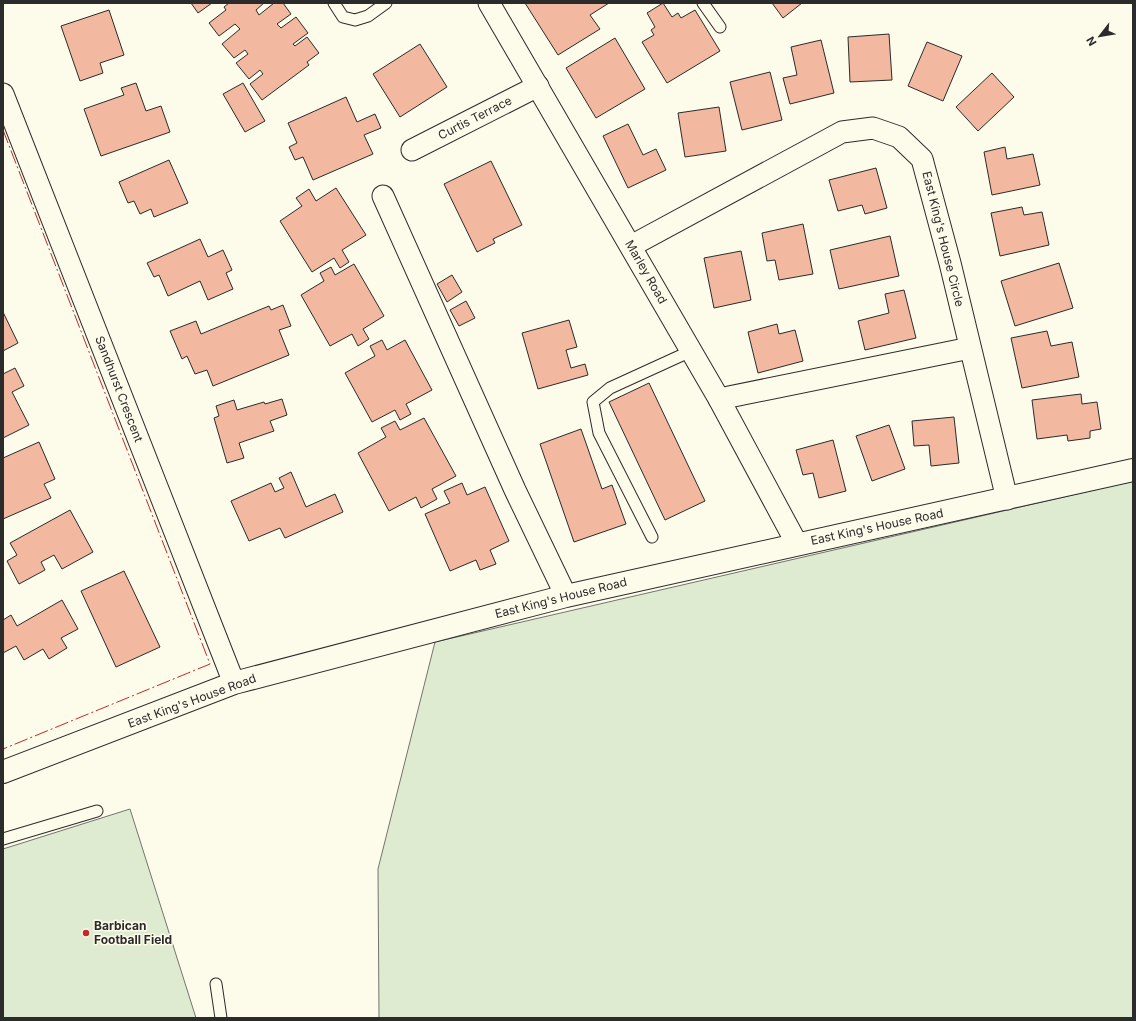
<svg xmlns="http://www.w3.org/2000/svg" width="1136" height="1021" viewBox="0 0 1136 1021" font-family="Inter,sans-serif">
<style>
.green{fill:#deebd1;stroke:#74746e}
.building{fill:#f2b8a0;stroke:#2b2b2b}
.lines{fill:none;stroke-linecap:round;stroke-linejoin:round}
.lane-casing{stroke:#2b2b2b;stroke-width:13}
.street-casing{stroke:#2b2b2b;stroke-width:23}
.secondary-casing{stroke:#2b2b2b;stroke-width:24}
.lane{stroke:#fdfbea;stroke-width:11}
.street{stroke:#fdfbea;stroke-width:21}
.secondary{stroke:#fdfbea;stroke-width:22}
.power{stroke:#c62828;stroke-width:1;stroke-dasharray:14 3 2 3;stroke-linecap:butt}
.poi-dot{fill:#c62828;stroke:#fdfbea;stroke-width:1.5}
.labels{text-anchor:middle;stroke-width:3;stroke-linejoin:round;paint-order:stroke}
.street-label{font-size:12px;fill:#2b2b2b;stroke:#fdfbea}
.poi-label{font-size:12px;font-weight:bold;fill:#2b2b2b;stroke:#fdfbea;text-anchor:start}
</style>
<rect width="100%" height="100%" fill="#fdfbea"/>
<g class="green">
<polygon points="1133,481 1133,1018 379,1018 378,869 435,642"/>
<polygon points="130,809 196,1018 3,1018 3,849"/>
</g>
<g class="building">
<polygon points="191,3 212,3 198,13"/>
<polygon points="229,3 264,3 256,10 259,15 274,3 283,3 291,14 277,24 281,28 296,17 308,33 293,44 295,46 307,37 319,53 307,62 309,65 262,100 250,84 263,74 260,70 249,79 236,63 248,54 245,50 234,58 222,44 240,29 235,24 219,36 209,23 226,10 224,7"/>
<polygon points="525,3 609,3 590,15 600,29 558,55"/>
<polygon points="663,3 672,17 678,13 681,18 695,10 720,51 667,83 642,42 654,35 651,30 655,27 647,13"/>
<polygon points="772,3 802,3 783,18"/>
<polygon points="109,10 124,55 100,63 103,73 80,81 61,26"/>
<polygon points="889,34 892,80 850,82 848,37"/>
<polygon points="615,38 645,89 596,118 566,68"/>
<polygon points="821,40 834,93 790,104 783,78 797,75 791,47"/>
<polygon points="927,42 962,56 943,101 908,86"/>
<polygon points="420,44 447,87 400,117 373,74"/>
<polygon points="770,72 782,120 742,130 730,82"/>
<polygon points="992,73 1014,97 978,131 956,107"/>
<polygon points="136,83 146,111 161,106 170,132 101,156 84,109 124,95 121,88"/>
<polygon points="243,83 265,121 245,132 223,94"/>
<polygon points="346,97 357,122 375,114 381,128 364,135 373,154 313,180 303,157 295,160 289,147 297,143 288,123"/>
<polygon points="719,107 726,151 685,157 678,113"/>
<polygon points="628,124 643,155 656,149 666,170 628,188 603,136"/>
<polygon points="1005,147 1007,159 1033,154 1040,185 992,195 984,152"/>
<polygon points="169,160 188,203 154,217 151,209 140,214 134,201 128,203 119,182"/>
<polygon points="491,161 522,225 493,239 495,243 477,252 444,184"/>
<polygon points="876,168 887,208 865,214 862,205 838,211 829,180"/>
<polygon points="336,188 366,235 342,250 349,262 340,268 334,258 312,272 280,221 302,206 296,198 309,189 316,201"/>
<polygon points="1022,207 1024,215 1042,212 1049,245 1000,256 991,213"/>
<polygon points="803,224 813,274 779,280 775,260 767,261 762,233"/>
<polygon points="890,236 899,276 839,289 830,250"/>
<polygon points="200,239 208,257 223,250 232,270 226,273 233,289 208,300 200,281 168,296 159,275 154,277 147,263"/>
<polygon points="741,251 751,300 714,308 704,258"/>
<polygon points="1059,263 1073,308 1015,326 1001,281"/>
<polygon points="354,264 384,316 363,329 369,339 358,346 352,334 330,346 301,295 324,281 320,273 331,267 335,275"/>
<polygon points="452,275 462,292 447,302 437,284"/>
<polygon points="904,290 916,338 865,350 858,321 889,313 885,294"/>
<polygon points="466,301 475,318 459,326 450,310"/>
<polygon points="283,305 291,326 279,330 289,355 213,386 207,370 195,374 187,356 182,359 170,331 196,321 201,334 269,306 271,310"/>
<polygon points="3,312 18,343 3,351"/>
<polygon points="569,320 577,347 566,350 571,368 585,364 588,375 538,389 522,333"/>
<polygon points="777,324 779,334 795,330 803,361 758,373 748,332"/>
<polygon points="1047,331 1051,346 1072,342 1079,377 1022,388 1011,338"/>
<polygon points="382,340 387,350 405,340 432,390 406,404 411,414 400,420 395,410 372,422 345,373 375,356 370,346"/>
<polygon points="15,368 24,386 12,392 29,425 3,438 3,374"/>
<polygon points="649,383 705,501 665,520 609,402"/>
<polygon points="1081,394 1082,404 1097,402 1101,429 1090,431 1090,438 1068,441 1067,435 1037,439 1032,400"/>
<polygon points="282,399 287,415 270,421 274,431 239,443 244,458 227,463 214,418 219,416 216,406 234,400 237,410 264,402 265,404"/>
<polygon points="954,417 959,463 931,466 929,445 914,446 912,421"/>
<polygon points="424,418 456,476 432,489 437,499 421,508 416,497 389,511 358,453 386,437 381,428 395,421 400,430"/>
<polygon points="889,425 905,469 872,481 856,436"/>
<polygon points="581,429 602,489 612,485 626,524 574,542 540,444"/>
<polygon points="833,440 846,491 819,498 813,473 803,475 796,450"/>
<polygon points="39,442 55,479 44,484 51,498 3,519 3,458"/>
<polygon points="291,472 306,507 335,494 343,512 285,538 280,528 249,541 231,501 271,483 275,492 284,488 279,478"/>
<polygon points="462,483 467,495 485,487 509,541 490,550 496,564 480,570 476,560 450,571 425,514 450,503 444,491"/>
<polygon points="70,510 93,552 62,569 54,555 41,562 45,570 19,584 7,561 17,555 10,543"/>
<polygon points="124,571 160,647 116,667 81,591"/>
<polygon points="62,600 78,629 61,638 67,648 49,659 43,649 24,660 16,646 3,653 3,620 11,615 17,626"/>
</g>
<g class="lines">
<g class="lane-casing">
<g id="lane">
<polyline points="334,3 343,17 355,20 368,16 386,3"/>
<polyline points="703,3 720,27"/>
<polyline points="652,537 599,433 593,402 610,388 691,351"/>
<polyline points="3,839 97,811"/>
<polyline points="216,984 221,1018"/>
</g>
</g>
<g class="street-casing">
<g id="street">
<polyline points="489,3 719,399 797,544"/>
<polyline points="3,94 234,683"/>
<polyline points="412,150 538,86"/>
<polyline points="383,196 515,490 566,596"/>
<polyline points="631,246 842,132 873,128 899,137 922,159 950,263 1007,499"/>
<polyline points="719,399 970,348"/>
</g>
</g>
<g class="secondary-casing">
<polyline id="secondary" points="3,772 234,683 566,596 1133,470"/>
</g>
<use href="#lane" class="lane"/>
<use href="#street" class="street"/>
<use href="#secondary" class="secondary"/>
<polyline class="power" points="3,130 210,664 3,749"/>
</g>
<circle class="poi-dot" cx="86" cy="933" r="4"/>
<g class="labels">
<g class="street-label">
<text transform="translate(475 118) rotate(-27)" y="4">Curtis Terrace</text>
<text transform="translate(943 239) rotate(76)" y="4">East King's House Circle</text>
<text transform="translate(646 272) rotate(60)" y="4">Marley Road</text>
<text transform="translate(119 389) rotate(69)" y="4">Sandhurst Crescent</text>
<text transform="translate(877 527) rotate(-12)" y="4">East King's House Road</text>
<text transform="translate(561 598) rotate(-14)" y="4">East King's House Road</text>
<text transform="translate(192 701) rotate(-20)" y="4">East King's House Road</text>
</g>
<g class="poi-label">
<text x="94" y="930">Barbican<tspan x="94" dy="14">Football Field</tspan></text>
</g>
</g>
<rect width="1136" height="1021" fill="none" stroke="#2b2b2b" stroke-width="8"/>
<g transform="translate(1100 36) rotate(239)" stroke="#fdfbea" stroke-width="3" paint-order="stroke">
<path d="M0-3L7 15L0 10L-7 15Z" fill="#2b2b2b"/>
<text y="-6" font-size="11" font-weight="bold" text-anchor="middle" fill="#2b2b2b">N</text>
</g>
</svg>
